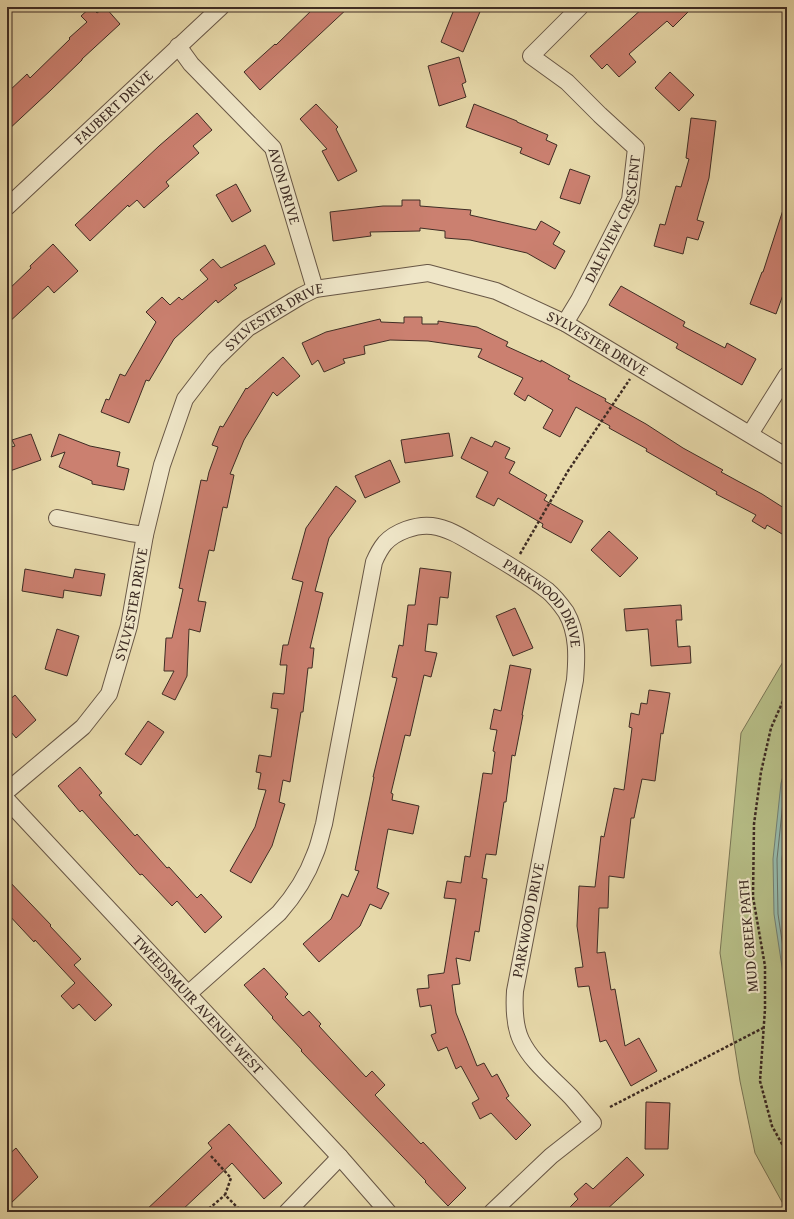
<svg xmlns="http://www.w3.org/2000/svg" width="794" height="1219" viewBox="0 0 794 1219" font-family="'Gentium Book Plus',serif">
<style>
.green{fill:#b7bf88;stroke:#7a7656}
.water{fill:#97baab;stroke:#738175}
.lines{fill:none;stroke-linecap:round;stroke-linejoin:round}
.shore{stroke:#6a7368;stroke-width:1}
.building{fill:#cb8070;stroke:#3e2c24}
.minor-casing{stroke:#685746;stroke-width:18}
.path{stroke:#3e2c24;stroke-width:2.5;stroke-dasharray:3 2;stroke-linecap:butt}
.minor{stroke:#efe6c8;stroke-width:16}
.labels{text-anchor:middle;stroke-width:4;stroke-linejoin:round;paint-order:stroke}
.street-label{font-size:15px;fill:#3e2c24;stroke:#efe6c8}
</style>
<rect width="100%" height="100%" fill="#e7d9aa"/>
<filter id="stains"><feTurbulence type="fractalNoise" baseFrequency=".005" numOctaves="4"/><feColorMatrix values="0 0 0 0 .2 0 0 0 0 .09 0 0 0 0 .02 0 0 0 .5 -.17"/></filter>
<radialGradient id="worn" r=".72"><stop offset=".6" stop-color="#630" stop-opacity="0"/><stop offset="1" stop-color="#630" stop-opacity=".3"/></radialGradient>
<polygon class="green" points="787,655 787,1211 755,1153 740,1081 720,953 741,733"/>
<polygon class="water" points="787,763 787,1000 774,914 773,859 781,783"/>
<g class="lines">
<g class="shore">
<polyline points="787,777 785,783 777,859 778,914 787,974"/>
<polyline points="787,813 782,859 783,913 787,942"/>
</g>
</g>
<g class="building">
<polygon points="91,7 97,13 105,7 120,24 82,59 82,60 51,90 7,131 7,93 27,74 30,78 70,39 69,38 87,22 81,16"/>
<polygon points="315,7 349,7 260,90 244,72 275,44 276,45"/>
<polygon points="455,7 482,7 463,52 441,42"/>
<polygon points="644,7 693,7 673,27 667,21 629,54 636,62 619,77 607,64 602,69 590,56"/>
<polygon points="459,57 466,82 462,84 466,97 439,106 428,66"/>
<polygon points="670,72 694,95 679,111 655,88"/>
<polygon points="316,104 338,127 336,129 357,171 338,181 322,151 327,149 300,119"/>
<polygon points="474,104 517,121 517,122 548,135 546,140 557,145 549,165 520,153 522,148 466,127"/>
<polygon points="197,113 212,130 193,146 199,153 166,182 169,186 144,208 137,200 129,207 128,205 90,241 75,225 159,146"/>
<polygon points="691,118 716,121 709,178 697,220 704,222 698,240 687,237 683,254 654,246 660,224 665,225 676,186 681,187 689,159 686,158"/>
<polygon points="570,169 590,176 580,204 560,198"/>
<polygon points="236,184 251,211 232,222 216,195"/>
<polygon points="402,200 420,200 420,206 471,210 470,215 536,230 541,221 560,232 553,244 565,251 555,269 527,253 470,240 445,238 445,231 420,228 420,231 370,232 371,236 333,241 330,212 383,206 402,206"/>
<polygon points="783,210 787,210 787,284 776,314 750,304 762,272 763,272"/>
<polygon points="53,244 78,271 54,293 48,286 7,324 7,291 31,268 30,266"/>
<polygon points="265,245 275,264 234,285 237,288 218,303 216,300 174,339 149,381 146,380 129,423 101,412 106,399 109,400 120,374 125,376 156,322 146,312 162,297 170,305 179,297 182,300 208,279 200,270 213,259 221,268"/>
<polygon points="621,286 685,322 683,326 725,348 727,343 756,359 742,385 676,348 678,344 609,305"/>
<polygon points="404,317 422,317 422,324 438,324 438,321 477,327 508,342 506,346 541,362 541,360 570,376 568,379 606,399 605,401 646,424 683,448 723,470 721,472 762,494 787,510 787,537 767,525 765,529 752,521 756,515 716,494 717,492 646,451 647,449 609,428 610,426 576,407 560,437 543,428 553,410 528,395 525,401 514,394 523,378 478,357 482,349 428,341 390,340 364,346 365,354 343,359 345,363 324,372 318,360 312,365 302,343 326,332 380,319 381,322 404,323"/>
<polygon points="283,357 300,376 277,396 273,392 244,440 230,474 234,475 227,508 223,507 214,551 209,550 198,601 206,602 200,632 189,629 187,676 175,700 162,694 174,671 164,671 166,638 172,638 183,589 179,588 201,480 207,481 209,472 218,447 212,445 220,426 223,427 246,388 247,389"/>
<polygon points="449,433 453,456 405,463 401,440"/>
<polygon points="31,434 41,460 7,472 7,448 15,446 12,440"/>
<polygon points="59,434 90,446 120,452 117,466 129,469 124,490 92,484 92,481 59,467 65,452 51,457"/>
<polygon points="471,437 492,447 495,441 510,448 505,458 515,462 509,473 547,495 544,500 583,521 571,543 542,527 543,524 498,498 494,506 476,497 488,472 461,458"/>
<polygon points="390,460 400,482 365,498 355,476"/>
<polygon points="336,486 356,501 329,538 315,591 323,593 310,648 314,648 312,668 308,668 303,712 301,712 290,782 283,780 279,802 285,804 272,846 251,883 230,871 255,827 266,790 258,789 261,773 256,772 259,755 271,757 278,709 271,708 273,693 284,694 287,665 280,665 283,645 288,645 303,582 292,579 306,528"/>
<polygon points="609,531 638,558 620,577 591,550"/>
<polygon points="420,568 451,572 448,598 440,597 437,625 428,624 425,651 437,653 431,677 424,675 410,736 405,735 391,793 393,794 392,800 419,806 413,834 388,829 377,888 389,893 381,909 370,904 360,926 319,962 303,944 331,919 342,894 348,897 359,871 355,870 374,777 373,777 397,678 392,677 399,645 403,646 408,605 415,605"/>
<polygon points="25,569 73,578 75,569 105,574 101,596 64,590 63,598 22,591"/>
<polygon points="681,605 682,620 676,620 678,647 690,646 691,663 651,666 648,629 626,631 624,609"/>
<polygon points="515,608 533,648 513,656 496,616"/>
<polygon points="57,629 79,636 67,676 45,669"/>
<polygon points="510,665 531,669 522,715 523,715 515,756 512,755 506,802 504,802 496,855 486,854 482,878 487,879 479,932 475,931 470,961 456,958 460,984 452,985 456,1013 477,1066 484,1063 492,1077 497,1074 509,1096 506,1098 531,1125 516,1140 491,1113 480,1119 472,1103 479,1099 461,1066 456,1069 447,1047 438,1051 431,1035 436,1033 431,1005 420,1007 417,989 429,988 428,975 444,973 456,899 444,898 447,881 461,883 465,856 470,857 483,773 492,774 495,752 493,751 497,730 490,729 494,709 501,711"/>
<polygon points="649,690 670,693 663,734 661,733 655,781 642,779 634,818 631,818 624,878 609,876 608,908 599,908 597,953 605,952 611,990 615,989 625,1046 639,1038 657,1071 631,1086 606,1040 600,1042 589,986 578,987 575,968 583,967 577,926 579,886 595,887 601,836 604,837 614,788 624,790 632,728 629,727 631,713 639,715 641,703 647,704"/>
<polygon points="15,695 36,720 16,738 7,727 7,702"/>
<polygon points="148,721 164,732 141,765 125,754"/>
<polygon points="80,767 102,793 99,795 135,836 137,834 167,868 169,867 197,898 201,894 222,917 205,933 177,901 172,906 142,874 140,875 82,810 80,812 58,786"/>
<polygon points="7,879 51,925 50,926 81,959 74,965 112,1005 95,1021 79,1004 73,1009 61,996 75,983 35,940 34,942 7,913"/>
<polygon points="264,968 288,994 285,997 303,1016 309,1011 321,1024 319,1026 366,1077 372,1071 385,1085 375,1095 421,1144 423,1142 466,1188 448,1206 425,1182 426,1181 301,1051 302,1050 272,1018 273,1017 244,985"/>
<polygon points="646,1102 670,1103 668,1149 645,1149"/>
<polygon points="229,1124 282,1183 264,1199 232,1163 180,1212 144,1212 212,1148 208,1143"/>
<polygon points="16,1148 38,1177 7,1207 7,1156"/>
<polygon points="627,1157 644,1175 604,1212 565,1212 578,1199 574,1194 586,1183 593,1189"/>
</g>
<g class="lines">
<g class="minor-casing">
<g id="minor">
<path id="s1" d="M 178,46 L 191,64 L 273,148 L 315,289"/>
<path id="s2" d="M 7,207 L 221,7"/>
<path id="s3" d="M 565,323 L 579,300 L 630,200 L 636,148 L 600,115 L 567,82 L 531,56 L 580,7"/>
<polyline points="750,434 787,375"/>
<polyline points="57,518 130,533 145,535"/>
<path id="s4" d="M 7,791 L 83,727 L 109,694 L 129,626 L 145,535 L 162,465 L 185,399 L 215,360 L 248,328 L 301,296 L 315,289 L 428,273 L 496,291 L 565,323 L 787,457"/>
<path id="s5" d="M 7,800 L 340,1157 L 388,1212"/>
<path id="s6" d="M 188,994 L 279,913 C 294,896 307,876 315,854 C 319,845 321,834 324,824 L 374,562 C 377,555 380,549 385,543 C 395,532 416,524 432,526 C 450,528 468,541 484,550 C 506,563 528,576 548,591 C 555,597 561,605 566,612 C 578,633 577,657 575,680 L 515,991 C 514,1007 514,1025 521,1040 C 532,1063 554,1079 571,1097 C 579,1106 586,1115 593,1123 L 551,1156 L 492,1212"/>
<polyline points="287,1212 340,1157"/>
</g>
</g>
<g class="path">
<polyline points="520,554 568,471 630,379"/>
<polyline points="787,692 771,728 761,772 754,824 753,897 765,966 765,1009 760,1081 772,1126 787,1153"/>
<polyline points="610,1107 763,1028"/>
<polyline points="211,1156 231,1178 225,1195 242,1212"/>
<polyline points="205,1212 225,1195"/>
<polyline points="254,1212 257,1209 261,1212"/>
</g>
<use href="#minor" class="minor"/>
</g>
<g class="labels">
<g class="street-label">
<text dy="5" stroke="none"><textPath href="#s2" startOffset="146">FAUBERT DRIVE</textPath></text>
<text dy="5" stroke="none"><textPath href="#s1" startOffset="179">AVON DRIVE</textPath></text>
<text dy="5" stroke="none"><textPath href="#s3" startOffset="116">DALEVIEW CRESCENT</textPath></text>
<text dy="5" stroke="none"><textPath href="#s4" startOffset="570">SYLVESTER DRIVE</textPath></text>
<text dy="5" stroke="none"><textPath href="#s4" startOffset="918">SYLVESTER DRIVE</textPath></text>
<text dy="5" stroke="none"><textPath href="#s4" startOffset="234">SYLVESTER DRIVE</textPath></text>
<text dy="5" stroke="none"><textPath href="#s6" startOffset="703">PARKWOOD DRIVE</textPath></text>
<text transform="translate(528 920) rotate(-79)" y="5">PARKWOOD DRIVE</text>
<text transform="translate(748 936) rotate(-95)" y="5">MUD CREEK PATH</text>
<text dy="5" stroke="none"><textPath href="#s5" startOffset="280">TWEEDSMUIR AVENUE WEST</textPath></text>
</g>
</g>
<rect width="794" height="1219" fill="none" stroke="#e7d9aa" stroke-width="24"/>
<rect x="8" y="8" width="778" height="1203" fill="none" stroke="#3e2c24" stroke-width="2"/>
<rect x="12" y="12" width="770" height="1195" fill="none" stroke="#3e2c24"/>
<rect width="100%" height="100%" filter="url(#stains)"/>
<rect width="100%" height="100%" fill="url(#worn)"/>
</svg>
